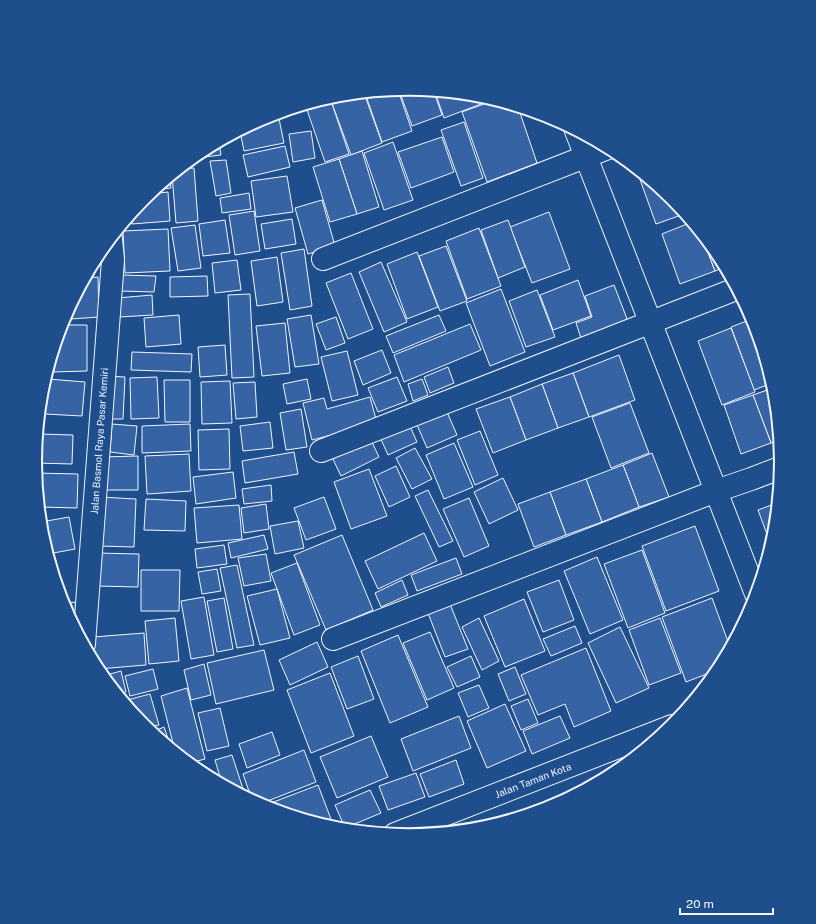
<svg xmlns="http://www.w3.org/2000/svg" width="816" height="924" viewBox="0 0 816 924" font-family="'Public Sans',sans-serif">
<style>
.building{fill:#3563a3;stroke:#f2f6ff}
.lines{fill:none;stroke-linecap:round;stroke-linejoin:round}
.minor-casing{stroke:#f2f6ff;stroke-width:24}
.minor{stroke:#1f4e8c;stroke-width:22}
.labels{text-anchor:middle;stroke-width:3;stroke-linejoin:round;paint-order:stroke}
.street-label{font-size:10px;fill:#f2f6ff;stroke:#1f4e8c}
.rim{fill:none;stroke:#f2f6ff;stroke-width:2}
</style>
<rect width="100%" height="100%" fill="#1f4e8c"/>
<g class="building">
<polygon points="408,89 434,92 442,115 412,126 399,90"/>
<polygon points="398,90 412,131 382,142 365,93"/>
<polygon points="435,92 478,96 481,104 444,118"/>
<polygon points="364,93 382,143 351,155 330,98 335,96"/>
<polygon points="330,98 349,154 325,162 306,107"/>
<polygon points="495,100 518,107 537,163 487,182 462,112"/>
<polygon points="278,114 284,143 244,151 240,131 265,117"/>
<polygon points="464,122 483,178 461,186 441,130"/>
<polygon points="311,131 315,158 293,162 289,134"/>
<polygon points="442,137 454,172 411,188 398,152"/>
<polygon points="219,142 221,155 196,158 196,156 201,152"/>
<polygon points="393,142 413,200 384,210 364,153"/>
<polygon points="285,146 290,167 248,177 243,155"/>
<polygon points="362,151 379,207 357,214 339,159"/>
<polygon points="339,159 357,214 330,222 313,167"/>
<polygon points="226,160 231,193 216,196 210,161"/>
<polygon points="194,168 198,221 176,223 172,175 180,169"/>
<polygon points="641,173 672,198 684,214 656,224 638,174"/>
<polygon points="287,176 293,212 256,217 251,181"/>
<polygon points="170,177 171,188 154,190"/>
<polygon points="168,192 170,221 132,224 131,214 144,198 150,194"/>
<polygon points="249,193 251,209 222,213 220,198"/>
<polygon points="322,200 335,246 308,254 295,208"/>
<polygon points="254,211 260,251 235,255 229,215"/>
<polygon points="549,212 570,269 532,283 510,227"/>
<polygon points="292,219 296,244 265,249 261,224"/>
<polygon points="225,220 230,253 203,256 199,224"/>
<polygon points="508,220 525,267 498,278 481,230"/>
<polygon points="692,222 701,234 715,271 680,284 662,234"/>
<polygon points="195,225 201,268 178,271 171,228"/>
<polygon points="479,228 501,286 467,299 446,241"/>
<polygon points="168,229 170,271 125,273 123,231"/>
<polygon points="701,234 718,255 725,267 715,271"/>
<polygon points="446,246 467,301 440,311 419,256"/>
<polygon points="304,249 312,306 290,310 281,253"/>
<polygon points="417,252 438,307 407,319 387,264"/>
<polygon points="277,257 283,302 257,306 251,261"/>
<polygon points="237,260 241,290 215,293 212,263"/>
<polygon points="381,262 407,322 384,332 359,272"/>
<polygon points="351,273 373,329 348,339 326,283"/>
<polygon points="121,275 156,276 154,292 120,291"/>
<polygon points="207,276 208,296 170,297 170,277"/>
<polygon points="98,277 99,317 71,319 70,307 85,278"/>
<polygon points="578,280 591,316 553,330 540,295"/>
<polygon points="614,285 629,324 582,341 576,323 592,317 585,296"/>
<polygon points="501,289 525,352 490,366 466,303"/>
<polygon points="537,290 555,337 526,347 509,301"/>
<polygon points="250,294 254,377 232,378 228,295"/>
<polygon points="152,295 153,315 119,317 117,298"/>
<polygon points="179,315 181,344 146,347 144,318"/>
<polygon points="311,315 319,364 295,367 287,319"/>
<polygon points="439,315 446,331 393,353 386,336"/>
<polygon points="336,317 345,343 326,350 316,324"/>
<polygon points="752,319 772,383 754,390 731,327"/>
<polygon points="285,323 290,373 262,376 256,326"/>
<polygon points="470,324 481,350 404,382 394,355"/>
<polygon points="62,325 87,325 87,371 53,372 53,353"/>
<polygon points="731,328 755,392 722,405 698,341"/>
<polygon points="225,345 227,375 200,377 198,347"/>
<polygon points="382,350 391,373 363,385 354,361"/>
<polygon points="347,351 358,395 332,401 321,357"/>
<polygon points="132,352 192,354 191,372 131,370"/>
<polygon points="619,355 635,400 589,417 573,373"/>
<polygon points="448,367 454,383 430,393 424,377"/>
<polygon points="573,373 589,417 558,428 542,384"/>
<polygon points="108,376 125,377 123,419 106,419"/>
<polygon points="157,377 159,418 131,419 130,378"/>
<polygon points="397,377 407,401 378,412 368,388"/>
<polygon points="48,379 85,382 82,416 45,414"/>
<polygon points="307,379 311,399 287,404 283,384"/>
<polygon points="422,379 428,395 413,401 408,384"/>
<polygon points="164,380 190,380 190,422 165,422"/>
<polygon points="230,381 232,423 202,424 201,382"/>
<polygon points="255,382 257,417 236,419 233,383"/>
<polygon points="542,384 558,428 526,440 510,397"/>
<polygon points="773,388 779,440 771,443 753,395"/>
<polygon points="753,395 771,443 741,454 724,405"/>
<polygon points="370,397 377,423 312,440 303,403 324,398 327,409"/>
<polygon points="510,397 526,440 493,453 476,409"/>
<polygon points="630,403 649,453 611,468 592,417"/>
<polygon points="301,409 307,447 286,450 280,413"/>
<polygon points="447,412 457,435 427,448 417,425"/>
<polygon points="270,422 273,448 243,451 240,426"/>
<polygon points="408,422 417,442 388,455 379,435"/>
<polygon points="112,424 137,426 134,455 110,452"/>
<polygon points="190,424 191,451 142,453 142,426"/>
<polygon points="229,429 230,469 199,470 198,430"/>
<polygon points="480,431 498,475 475,485 457,440"/>
<polygon points="38,434 73,435 72,464 35,463"/>
<polygon points="369,436 379,457 341,476 331,455"/>
<polygon points="454,443 473,487 444,499 426,455"/>
<polygon points="415,448 432,479 412,489 396,458"/>
<polygon points="294,452 298,474 245,483 242,461"/>
<polygon points="652,453 669,497 639,507 623,465"/>
<polygon points="189,454 191,491 147,494 145,456"/>
<polygon points="138,456 138,490 102,490 101,457"/>
<polygon points="623,465 639,507 602,522 586,479"/>
<polygon points="396,466 410,497 389,507 375,476"/>
<polygon points="369,469 387,516 351,529 334,482"/>
<polygon points="233,472 236,498 196,504 193,477"/>
<polygon points="36,473 78,474 77,508 39,507"/>
<polygon points="503,478 518,510 489,524 474,492"/>
<polygon points="586,479 602,522 566,535 550,492"/>
<polygon points="271,485 272,501 244,504 242,489"/>
<polygon points="428,490 453,541 439,547 415,496"/>
<polygon points="550,492 566,535 534,547 518,504"/>
<polygon points="100,497 136,499 134,547 99,546"/>
<polygon points="324,497 336,529 306,540 294,508"/>
<polygon points="469,498 489,546 464,557 443,509"/>
<polygon points="146,499 186,501 185,531 144,530"/>
<polygon points="777,503 774,535 771,545 758,510"/>
<polygon points="266,504 269,529 244,533 241,508"/>
<polygon points="239,505 242,539 197,543 194,508"/>
<polygon points="69,517 75,549 48,554 42,535 41,522"/>
<polygon points="298,521 304,548 275,554 270,526"/>
<polygon points="695,526 719,591 666,611 642,546"/>
<polygon points="424,533 437,561 378,589 365,561"/>
<polygon points="264,535 268,549 231,558 228,543"/>
<polygon points="342,535 373,610 326,630 294,555"/>
<polygon points="224,545 227,564 197,568 195,549"/>
<polygon points="642,550 665,613 628,628 604,564"/>
<polygon points="97,553 139,554 138,587 96,586"/>
<polygon points="266,554 271,581 244,586 238,558"/>
<polygon points="597,557 623,620 590,634 564,571"/>
<polygon points="456,558 462,574 417,591 411,575"/>
<polygon points="297,563 320,625 294,635 271,573"/>
<polygon points="237,565 254,645 237,648 220,568"/>
<polygon points="217,569 221,591 202,594 198,572"/>
<polygon points="141,570 180,570 179,611 141,611"/>
<polygon points="402,580 408,595 381,607 375,593"/>
<polygon points="559,580 574,620 543,632 527,592"/>
<polygon points="277,589 290,638 260,645 247,596"/>
<polygon points="204,597 214,655 191,659 181,601"/>
<polygon points="224,598 233,649 217,652 207,601"/>
<polygon points="712,598 730,647 717,670 686,682 662,617"/>
<polygon points="524,599 545,651 505,667 484,616"/>
<polygon points="77,602 78,632 63,603"/>
<polygon points="450,604 468,649 445,657 428,613"/>
<polygon points="175,618 179,661 149,664 145,621"/>
<polygon points="479,618 499,661 482,670 462,627"/>
<polygon points="660,618 681,673 649,685 629,630"/>
<polygon points="575,626 582,643 551,656 543,639"/>
<polygon points="620,627 649,688 616,703 588,643"/>
<polygon points="430,632 454,688 427,700 403,643"/>
<polygon points="144,633 146,665 98,669 95,663 93,637"/>
<polygon points="398,635 428,707 390,723 361,651"/>
<polygon points="317,642 328,667 290,685 279,660"/>
<polygon points="586,648 611,711 574,727 565,704 538,715 521,675"/>
<polygon points="264,650 274,690 216,704 207,663"/>
<polygon points="358,656 374,699 347,709 331,667"/>
<polygon points="471,656 480,677 457,687 447,667"/>
<polygon points="204,664 211,695 191,700 184,670"/>
<polygon points="515,667 526,694 509,701 498,674"/>
<polygon points="153,669 158,689 130,696 125,676"/>
<polygon points="121,671 126,692 118,694 103,676"/>
<polygon points="330,673 354,736 311,753 287,690"/>
<polygon points="479,685 489,708 468,717 458,693"/>
<polygon points="187,688 205,759 190,763 175,751 161,696"/>
<polygon points="150,694 159,725 147,728 130,708 127,700"/>
<polygon points="528,699 538,723 521,730 511,706"/>
<polygon points="505,704 526,751 487,768 467,721"/>
<polygon points="220,708 229,746 207,751 198,713"/>
<polygon points="459,716 471,748 413,771 401,739"/>
<polygon points="560,716 570,738 532,754 523,731"/>
<polygon points="164,727 171,747 170,747 152,732"/>
<polygon points="272,732 280,755 247,768 239,744"/>
<polygon points="371,736 388,777 337,798 320,757"/>
<polygon points="304,750 316,782 260,804 252,800 243,774"/>
<polygon points="232,755 245,795 245,796 222,784 215,760"/>
<polygon points="456,760 464,784 429,797 420,774"/>
<polygon points="416,773 425,797 388,810 379,786"/>
<polygon points="318,785 334,827 274,809 271,803"/>
<polygon points="370,790 381,813 345,828 335,805"/>
<polygon points="537,805 539,810 501,822 500,821"/>
</g>
<g class="lines">
<g class="minor-casing">
<g id="minor">
<polyline points="576,131 756,594"/>
<polyline points="323,259 608,148"/>
<polyline points="321,451 736,289"/>
<polyline points="333,639 716,491 751,479 780,468"/>
<polyline points="84,644 113,260 111,239"/>
<polyline points="395,834 672,726"/>
</g>
</g>
<use href="#minor" class="minor"/>
</g>
<g class="labels">
<g class="street-label">
<text transform="translate(99 441) rotate(-86)" y="4">Jalan Basmol Raya Pasar Kemiri</text>
<text transform="translate(533 780) rotate(-21)" y="4">Jalan Taman Kota</text>
</g>
</g>
<path d="M0 0H816V924H0ZM42 462a366 366 0 1 1 732 0a366 366 0 1 1-732 0Z" fill="#1f4e8c" fill-rule="evenodd"/>
<path class="rim" d="M42 462a366 366 0 1 1 732 0a366 366 0 1 1-732 0Z"/>
<path d="M680 908v6h93v-6" fill="none" stroke="#f2f6ff" stroke-width="2"/>
<text x="686" y="908" font-size="12" fill="#f2f6ff" stroke="#1f4e8c" stroke-width="3" paint-order="stroke">20 m</text>
</svg>
